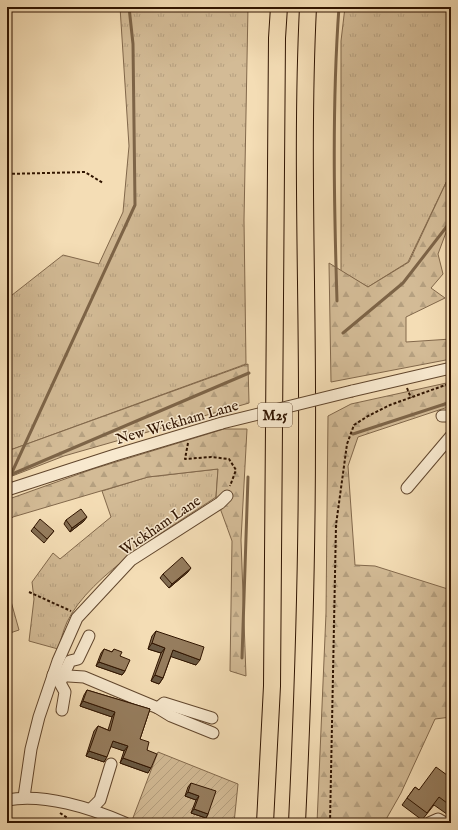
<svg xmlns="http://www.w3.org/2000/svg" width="458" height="830" viewBox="0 0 458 830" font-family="'IM FELL English',serif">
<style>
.grass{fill:url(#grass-tufts);stroke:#82684b}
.forest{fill:url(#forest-firs);stroke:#82684b}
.garden{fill:url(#garden-furrows);stroke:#82684b}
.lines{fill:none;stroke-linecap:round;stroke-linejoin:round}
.stream{stroke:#7d6447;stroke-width:3}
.minor-casing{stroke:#61462d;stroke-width:13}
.highway-casing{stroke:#301400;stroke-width:18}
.path{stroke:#301400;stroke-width:2;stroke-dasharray:3 2;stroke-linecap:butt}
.minor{stroke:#f8e9cf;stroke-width:11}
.highway{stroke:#f4ddb5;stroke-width:16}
.minor-bridge-casing{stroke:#61462d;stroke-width:13;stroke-linecap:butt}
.minor-bridge{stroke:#f8e9cf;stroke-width:11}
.wall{fill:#816c51;stroke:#301400}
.shaded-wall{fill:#695842;stroke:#301400}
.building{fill:#967d5e;stroke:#301400}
.labels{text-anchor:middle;stroke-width:3;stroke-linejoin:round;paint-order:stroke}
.shield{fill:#f8e9cf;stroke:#6c543e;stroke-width:1}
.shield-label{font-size:14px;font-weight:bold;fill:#301400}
.street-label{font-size:15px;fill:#301400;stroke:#f8e9cf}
</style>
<defs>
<pattern id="grass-tufts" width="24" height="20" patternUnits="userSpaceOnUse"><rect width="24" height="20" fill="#d3bb96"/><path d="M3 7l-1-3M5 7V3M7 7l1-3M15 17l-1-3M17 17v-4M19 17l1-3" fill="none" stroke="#b5a080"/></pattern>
<pattern id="forest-firs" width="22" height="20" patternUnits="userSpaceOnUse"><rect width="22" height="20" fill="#d3bb96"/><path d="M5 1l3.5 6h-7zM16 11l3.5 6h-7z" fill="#b5a080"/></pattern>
<pattern id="garden-furrows" width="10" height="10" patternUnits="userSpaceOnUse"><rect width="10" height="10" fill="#d3bb96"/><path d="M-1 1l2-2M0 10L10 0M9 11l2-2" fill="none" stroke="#b5a080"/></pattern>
</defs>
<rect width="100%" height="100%" fill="#f4ddb5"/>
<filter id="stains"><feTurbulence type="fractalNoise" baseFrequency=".005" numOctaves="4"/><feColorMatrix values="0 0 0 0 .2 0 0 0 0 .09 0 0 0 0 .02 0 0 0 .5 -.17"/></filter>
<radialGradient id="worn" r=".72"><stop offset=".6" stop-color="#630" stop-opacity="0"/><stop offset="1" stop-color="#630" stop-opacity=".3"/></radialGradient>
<g class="grass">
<polygon points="120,7 248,7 244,220 246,364 13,449 7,450 7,299 63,255 99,264 123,212 129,146"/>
<polygon points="345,7 451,7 451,172 408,262 368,287 341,271 341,41"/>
<path d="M 218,469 L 216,497 C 172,527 90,574 67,622 C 63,631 61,640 58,649 L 29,641 L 34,599 L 32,582 L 53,553 L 60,559 L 111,517 L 102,491 L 148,477 Z"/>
<polygon points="7,587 19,630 7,634"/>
</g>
<g class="forest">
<polygon points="451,172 451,219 438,254 443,274 431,288 445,298 406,317 406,342 451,339 451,359 331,382 329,263 368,287 409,262"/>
<polygon points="248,364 249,403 64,456 7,478 7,450 13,449"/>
<polygon points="451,382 451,406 358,437 348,466 355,565 375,566 451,590 451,717 435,719 401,793 384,823 317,823 326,613 328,416 351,404"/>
<polygon points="224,429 247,429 241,540 246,676 230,671 232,541 216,497 218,469 148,477 13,517 7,522 7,500 9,499 93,469"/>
</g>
<polygon class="garden" points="158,752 238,784 234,823 131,823"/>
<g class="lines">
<g class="stream">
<path d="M 337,301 C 334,203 332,105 339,7"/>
<polyline points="343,333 403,283 451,221"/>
<polyline points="353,434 451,402"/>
<polyline points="10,475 249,373"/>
<polyline points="8,481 135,205 133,44 129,7"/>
<polyline points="242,658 248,477"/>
</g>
<g class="minor-casing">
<g id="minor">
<polyline points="352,391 451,368"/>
<polyline points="442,416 451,416"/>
<polyline points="407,488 451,436"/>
<polyline points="7,490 115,455 222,423"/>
<polyline points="53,675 84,677 158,708 171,716 213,733"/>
<polyline points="158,708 164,703 212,718"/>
<polyline points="62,710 65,692 60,683 70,661 78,659 89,636"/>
<polyline points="24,797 31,749 39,717 58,661 77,618 131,560 220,503 227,496"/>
<path d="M 7,800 C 44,793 91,808 125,823"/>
<polyline points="91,809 100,800 111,764"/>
<polyline points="429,823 438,819 445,823"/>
</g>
</g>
<g class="highway-casing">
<g id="highway">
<polyline points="265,823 272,686 277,38 279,7"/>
<path d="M 297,823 C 303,695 307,566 307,438 C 308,294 301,151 308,7"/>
</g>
</g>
<g class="path">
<polyline points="7,174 85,172 103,183"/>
<polyline points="407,388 411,398"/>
<polyline points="188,443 185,459 211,457 229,459 236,470 230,486"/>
<polyline points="29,592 71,611"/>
<polyline points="60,813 75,823"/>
<polyline points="330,823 336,525 347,444 354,425 368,416 390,405 451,383"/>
</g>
<use href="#minor" class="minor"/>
<use href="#highway" class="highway"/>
<g class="minor-bridge-casing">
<polyline id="minor-bridge" points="222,423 352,391"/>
</g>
<use href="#minor-bridge" class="minor-bridge"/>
</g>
<g class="wall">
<polygon points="66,520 84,521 70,532 64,524"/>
<polygon points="34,527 54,531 44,543 31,531"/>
<polygon points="188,572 169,588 160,578 163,574"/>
<polygon points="156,631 196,665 171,656 163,678 159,684 151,681 161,653 148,649 152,636"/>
<polygon points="104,649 112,652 114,649 120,656 125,671 122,675 96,666 101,653"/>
<polygon points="87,690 150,709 140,739 147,750 148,773 120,763 124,751 111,746 104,762 86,756 94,731 98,726 108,730 112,717 80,706 84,695"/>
<polygon points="451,778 451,817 434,805 422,820 402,805 415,787 419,790"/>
<polygon points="191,783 208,814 206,818 191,813 196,800 185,796 188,787"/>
</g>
<g class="shaded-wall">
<polygon points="87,517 84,521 70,532 72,528"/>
<polygon points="191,568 188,572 169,588 172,584"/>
<polygon points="152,643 165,648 161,653 148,649"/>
<polygon points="173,650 200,660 196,665 169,656"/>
<polygon points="99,662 125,671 122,675 96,666"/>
<polygon points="155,675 163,678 159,684 151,681"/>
<polygon points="83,701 115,712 112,717 80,706"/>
<polygon points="113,741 128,746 124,751 109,746"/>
<polygon points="89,751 107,757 104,762 86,756"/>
<polygon points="123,758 151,768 148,773 120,763"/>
<polygon points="188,792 199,796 196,800 185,796"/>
<polygon points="194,809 208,814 206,818 191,813"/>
</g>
<g class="building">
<polygon points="81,509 87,517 72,528 66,520"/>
<polygon points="40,519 54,531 47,539 34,527"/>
<polygon points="182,557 191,568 172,584 163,574"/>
<polygon points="156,631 204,647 200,660 173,650 163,678 155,675 165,648 152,643"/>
<polygon points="104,649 112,652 114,649 122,652 120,656 130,660 125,671 99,662"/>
<polygon points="87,690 150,709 140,739 149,742 147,750 157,754 151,768 123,758 128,746 113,741 107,757 89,751 98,726 110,731 115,712 83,701"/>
<polygon points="436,767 451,778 451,806 439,797 427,813 407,798 415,787 419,790"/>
<polygon points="191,783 216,791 208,814 194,809 199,796 188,792"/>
</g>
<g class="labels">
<rect class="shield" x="258" y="403" width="34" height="24" rx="3"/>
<g class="shield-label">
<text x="275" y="420">M25</text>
</g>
<g class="street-label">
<text transform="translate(177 422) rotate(-16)" y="5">New Wickham Lane</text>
<text transform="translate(160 525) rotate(-34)" y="5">Wickham Lane</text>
</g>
</g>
<rect width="458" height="830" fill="none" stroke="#f4ddb5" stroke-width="24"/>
<rect x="8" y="8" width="442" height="814" fill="none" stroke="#301400" stroke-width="2"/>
<rect x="12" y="12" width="434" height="806" fill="none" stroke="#301400"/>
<rect width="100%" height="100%" filter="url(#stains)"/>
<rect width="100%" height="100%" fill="url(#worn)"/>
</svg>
